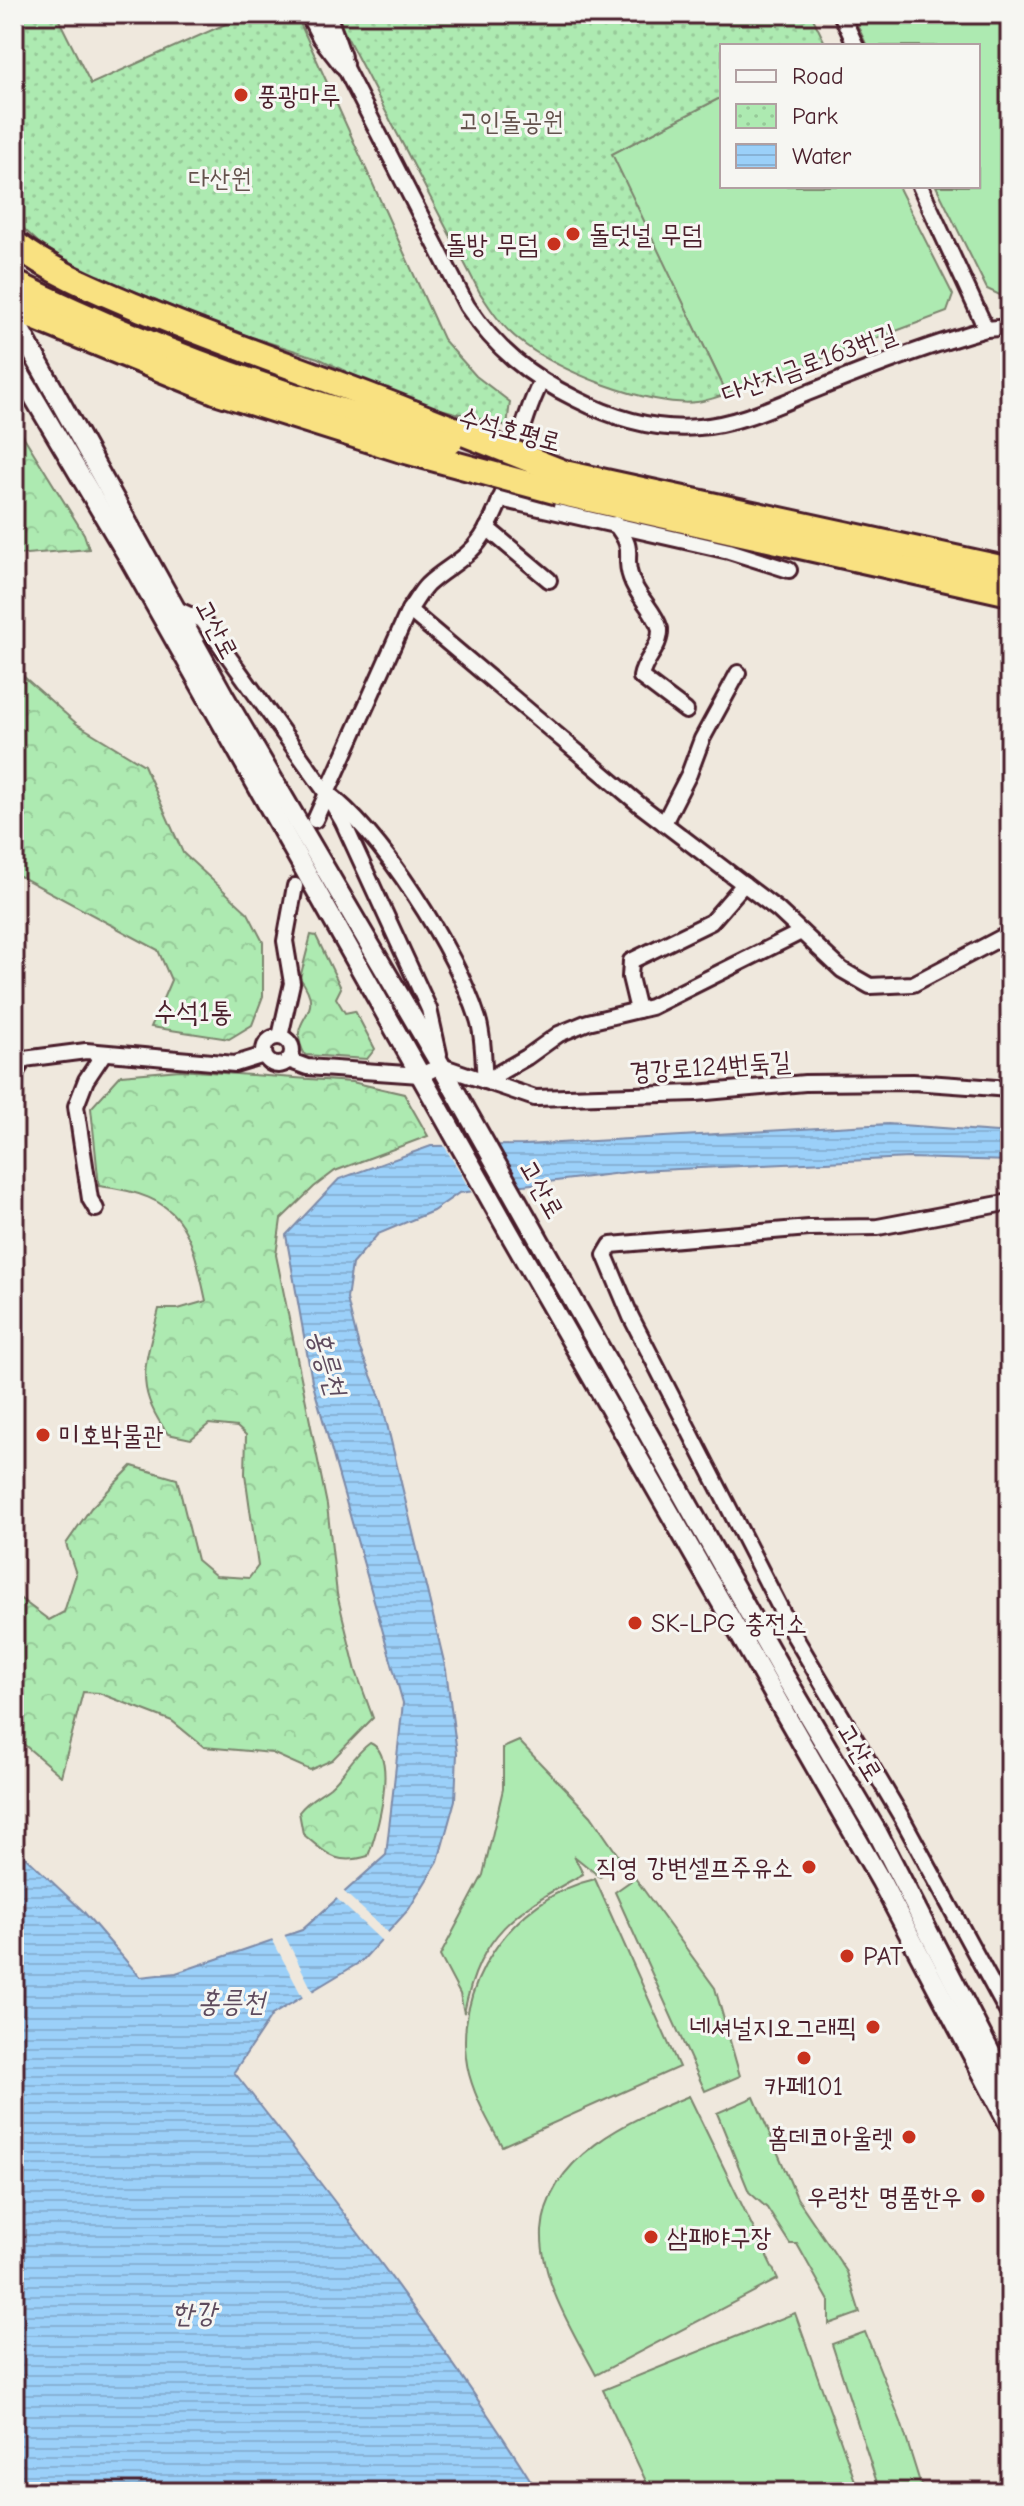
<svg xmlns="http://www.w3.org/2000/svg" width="1024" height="2506" viewBox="0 0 1024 2506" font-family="'Comic Neue','Poor Story',sans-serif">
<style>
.grass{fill:#adeab1;stroke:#7c846e;stroke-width:2}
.forest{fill:url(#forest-crowns);stroke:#7c846e;stroke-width:2}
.park{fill:url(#park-dots);stroke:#7c846e;stroke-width:2}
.water{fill:url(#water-rules);stroke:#7b89a7;stroke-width:2}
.pier{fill:#efe8dd}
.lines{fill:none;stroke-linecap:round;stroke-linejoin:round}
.minor-casing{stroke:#4a1f2b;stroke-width:20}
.tertiary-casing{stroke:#4a1f2b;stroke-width:24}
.trunk-casing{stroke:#4a1f2b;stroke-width:30}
.minor{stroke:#f6f6f2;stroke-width:14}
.tertiary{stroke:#f6f6f2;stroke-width:18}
.trunk{stroke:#f9e181;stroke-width:24}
.trunk-bridge-casing{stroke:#4a1f2b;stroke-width:30;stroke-linecap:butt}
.trunk-bridge{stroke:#f9e181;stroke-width:24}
.poi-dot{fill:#c8321e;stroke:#f6f6f2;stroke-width:3}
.labels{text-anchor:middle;stroke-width:6;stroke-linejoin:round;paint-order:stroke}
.poi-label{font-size:26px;fill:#4a1f2b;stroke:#f6f6f2;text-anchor:start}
.park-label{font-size:26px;fill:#63524c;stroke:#f6f6f2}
.street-label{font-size:26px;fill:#4a1f2b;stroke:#f6f6f2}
.neighbourhood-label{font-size:28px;fill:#4a1f2b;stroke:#f6f6f2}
.water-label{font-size:28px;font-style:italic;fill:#5e4b5e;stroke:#f6f6f2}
</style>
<defs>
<pattern id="forest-crowns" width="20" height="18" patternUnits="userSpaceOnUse" patternTransform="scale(2)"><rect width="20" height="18" fill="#adeab1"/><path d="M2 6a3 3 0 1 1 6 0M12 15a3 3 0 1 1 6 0" fill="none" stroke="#96c898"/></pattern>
<pattern id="park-dots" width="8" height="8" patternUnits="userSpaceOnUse" patternTransform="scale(2)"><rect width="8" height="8" fill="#adeab1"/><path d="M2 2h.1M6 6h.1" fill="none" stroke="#96c898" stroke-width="1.8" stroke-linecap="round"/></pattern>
<pattern id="water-rules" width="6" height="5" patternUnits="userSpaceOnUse" patternTransform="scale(2)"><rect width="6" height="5" fill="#9bd0f9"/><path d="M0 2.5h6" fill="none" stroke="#87b2d6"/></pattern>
</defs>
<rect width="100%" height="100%" fill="#efe8dd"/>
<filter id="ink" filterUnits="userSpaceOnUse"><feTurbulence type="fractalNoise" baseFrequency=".0125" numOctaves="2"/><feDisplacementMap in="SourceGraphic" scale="16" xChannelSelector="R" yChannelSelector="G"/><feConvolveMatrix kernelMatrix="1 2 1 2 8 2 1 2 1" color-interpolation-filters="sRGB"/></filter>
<g filter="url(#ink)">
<g class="grass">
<polygon points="852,14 1010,14 1010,296 1002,296 987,289 936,186 978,186 978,46 867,46"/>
<polygon points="722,97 722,186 898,186 953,295 947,312 727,394 611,154"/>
<path d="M 519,1741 L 591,1816 L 622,1861 L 600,1877 L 574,1856 L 583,1874 C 515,1911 480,1933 464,2013 L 460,1994 L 440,1956 L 483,1875 L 503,1789 L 503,1748 Z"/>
<polygon points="635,1878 715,1988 740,2076 705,2091 615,1892"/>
<path d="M 595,1879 L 679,2067 L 502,2146 C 489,2123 476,2100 469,2074 C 448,1989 513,1897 595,1879 Z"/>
<path d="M 689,2096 L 778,2279 L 596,2375 C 574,2333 540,2281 542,2231 C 547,2156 630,2120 689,2096 Z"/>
<polygon points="754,2097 797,2198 847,2272 860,2313 829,2324 829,2301 797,2244 790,2244 767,2208 749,2192 717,2113"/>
<polygon points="795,2313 859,2492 651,2492 603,2390"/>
<polygon points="865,2332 901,2422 923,2492 880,2492 832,2344"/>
</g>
<g class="forest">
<polygon points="14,421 84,534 89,549 14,555"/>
<polygon points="14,668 77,724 144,765 183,853 248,913 263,942 263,996 252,1025 229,1039 151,1027 171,980 158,950 14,873"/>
<path d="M 311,935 L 316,936 L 341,988 L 336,998 L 345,1013 L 355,1011 L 375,1049 L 367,1059 L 305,1055 C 283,1014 330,1019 300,978 Z"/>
<path d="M 180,1070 L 352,1082 L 404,1094 L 428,1136 L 335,1171 L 314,1187 L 281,1219 L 276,1255 L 327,1505 L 337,1594 L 356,1671 L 373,1718 L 332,1760 L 310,1770 L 272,1753 L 204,1747 L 172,1721 L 99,1693 L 83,1692 L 61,1776 L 14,1736 L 14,1594 L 49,1620 L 64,1612 L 76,1574 L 66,1544 L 91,1508 L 132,1466 L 177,1479 L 197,1560 L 216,1576 L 249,1578 L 258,1566 L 245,1474 L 246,1435 L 237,1427 L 209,1424 L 191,1439 L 168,1434 C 132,1386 146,1363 159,1309 L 178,1309 L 206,1301 C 190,1226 182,1196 99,1186 L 91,1108 L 121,1075 Z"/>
<path d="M 370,1743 C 399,1754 377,1834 368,1856 C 336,1866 327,1854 303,1834 L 299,1812 C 308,1800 318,1796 330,1787 C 345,1774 353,1755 370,1743 Z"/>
</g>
<g class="park">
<polygon points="14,14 56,14 91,84 248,14 296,14 443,339 476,376 510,402 507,426 405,400 318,358 226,329 74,266 38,242 14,220"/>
<path d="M 335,14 L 811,14 L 826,45 L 722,46 L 722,97 L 612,154 L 727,394 C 717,397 707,401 697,402 C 651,408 554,370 519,340 C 502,327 491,310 480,293 Z"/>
</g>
<path class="water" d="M 888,1124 L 1010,1133 L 1010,1161 L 909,1158 L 637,1171 L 459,1193 L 433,1211 L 378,1234 L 352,1264 L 347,1299 L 359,1347 L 381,1399 L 446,1670 L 457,1753 L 455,1800 L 438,1861 L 409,1909 L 362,1961 L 272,2015 L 234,2072 C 341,2208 446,2345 538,2492 L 14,2492 L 14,1846 L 83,1911 L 140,1977 L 176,1973 L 302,1930 L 386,1855 L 403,1703 L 312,1381 L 286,1235 L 339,1179 L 431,1146 L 524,1145 Z"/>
<g class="pier">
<polygon points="496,1141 523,1188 473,1195 442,1142"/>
<polygon points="341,1889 392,1936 385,1944 334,1896"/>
<polygon points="283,1932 314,1994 304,2000 271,1937"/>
</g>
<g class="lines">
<g class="minor-casing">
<g id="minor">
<polyline points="841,14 856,46"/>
<path d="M 343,64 L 467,306 C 496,349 529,376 576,399 C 615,419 655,431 699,427 C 741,424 781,403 820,388 C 874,366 929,345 986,329 L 920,186"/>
<polyline points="986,329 1010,327"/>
<polyline points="500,499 729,551 789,570"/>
<path d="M 615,524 C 638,553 622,553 631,578 C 637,597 655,611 660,629 C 661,648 644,659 641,677 L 686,711"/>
<polyline points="487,528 549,580"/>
<polyline points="179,610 203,621 325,791 343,822 429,1009 439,1054"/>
<polyline points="409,610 640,805 778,910 842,970 870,986 913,984 1010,933"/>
<path d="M 325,791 C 382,834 456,950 478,1019 C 484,1038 483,1061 485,1081 L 527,1057 L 559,1034 L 588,1022 L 651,1007 L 801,932"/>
<path d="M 315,820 L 409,610 C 415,602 420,592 427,585 C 446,567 467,560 482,537 C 512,490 516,431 541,382"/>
<polyline points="664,823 689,774 702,739 738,673"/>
<polyline points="638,1010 630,977 631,961 711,922 744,884"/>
<polyline points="280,1037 292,983 285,941 295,886"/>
<circle cx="278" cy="1051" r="14"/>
<polyline points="288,1060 307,1067 420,1075 441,1066 535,1098 696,1093 805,1083 913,1082 1010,1089"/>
<polyline points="14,1075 24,1059 86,1051 235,1064 264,1055"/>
<polyline points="1010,1202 878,1227 809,1228 611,1245 605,1255 631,1317 795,1637 902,1818 1010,2017"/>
<polyline points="96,1209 90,1199 76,1106 86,1080 104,1053"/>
</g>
</g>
<g class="tertiary-casing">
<g id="tertiary">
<polyline points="310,14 322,37 343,64"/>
<polyline points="326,14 341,57"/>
<polyline points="14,319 225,698 441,1066 784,1675 877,1832 1010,2091"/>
<polyline points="14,364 126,553 510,1234 881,1881 1010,2126"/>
</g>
</g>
<g class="trunk-casing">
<g id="trunk">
<path d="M 14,243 C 53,273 99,291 144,310 C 233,347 324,377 413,413"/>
<path d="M 14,283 C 141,345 271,393 408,430"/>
<polyline points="14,309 215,391 402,450"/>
<polyline points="564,473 1010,570"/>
<polyline points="558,492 1010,593"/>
</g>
</g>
<use href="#minor" class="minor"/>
<use href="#tertiary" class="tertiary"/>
<use href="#trunk" class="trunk"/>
<g class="trunk-bridge-casing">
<g id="trunk-bridge">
<polyline points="413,413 564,473"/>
<polyline points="408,430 450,442"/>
<polyline points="402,450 558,492"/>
</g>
</g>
<use href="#trunk-bridge" class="trunk-bridge"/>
</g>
</g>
<g class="poi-dot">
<circle cx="241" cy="95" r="8"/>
<circle cx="573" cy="234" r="8"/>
<circle cx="554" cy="244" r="8"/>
<circle cx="43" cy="1435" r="8"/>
<circle cx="635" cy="1623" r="8"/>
<circle cx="809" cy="1867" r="8"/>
<circle cx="847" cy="1956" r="8"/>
<circle cx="873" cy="2027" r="8"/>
<circle cx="804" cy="2058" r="8"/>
<circle cx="909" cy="2137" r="8"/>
<circle cx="978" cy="2196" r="8"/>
<circle cx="651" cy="2237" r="8"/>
</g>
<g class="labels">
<g class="poi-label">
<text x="257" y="104">풍광마루</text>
<text x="589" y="243">돌덧널 무덤</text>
<text x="538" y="253" text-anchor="end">돌방 무덤</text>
<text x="59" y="1444">미호박물관</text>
<text x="651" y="1632">SK-LPG 충전소</text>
<text x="793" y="1876" text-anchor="end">직영 강변셀프주유소</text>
<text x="863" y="1965">PAT</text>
<text x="857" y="2036" text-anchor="end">네셔널지오그래픽</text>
<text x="804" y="2095" text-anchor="middle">카페101</text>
<text x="893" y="2146" text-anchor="end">홈데코아울렛</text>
<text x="962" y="2205" text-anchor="end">우렁찬 명품한우</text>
<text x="667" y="2246">삼패야구장</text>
</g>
<g class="park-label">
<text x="511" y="130">고인돌공원</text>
<text x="220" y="187">다산원</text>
</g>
<g class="street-label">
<text transform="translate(809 363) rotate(-20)" y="9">다산지금로163번길</text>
<text transform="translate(510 429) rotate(15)" y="9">수석호평로</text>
<text transform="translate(217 629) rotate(62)" y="9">고산로</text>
<text transform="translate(710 1066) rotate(-4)" y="9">경강로124번둑길</text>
<text transform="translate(542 1189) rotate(60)" y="9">고산로</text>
<text transform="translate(860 1752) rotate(59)" y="9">고산로</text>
</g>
<g class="neighbourhood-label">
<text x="193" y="1021">수석1통</text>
</g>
<g class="water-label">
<text transform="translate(328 1362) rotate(73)" y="10">홍릉천</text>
<text x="231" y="2011">홍릉천</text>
<text x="194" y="2322">한강</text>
</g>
</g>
<rect width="1024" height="2506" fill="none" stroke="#f6f6f2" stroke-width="48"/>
<rect x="24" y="24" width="976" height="2458" fill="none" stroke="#4a1f2b" stroke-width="3" filter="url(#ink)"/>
<rect x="720" y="44" width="260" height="144" fill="#f6f6f2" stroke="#b1a0a2" stroke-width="2"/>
<rect x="736" y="70" width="40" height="12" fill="#f6f6f2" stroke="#b1a0a2" stroke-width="2"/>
<text x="792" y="84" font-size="24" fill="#4a1f2b">Road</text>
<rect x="736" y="104" width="40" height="24" fill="url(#park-dots)" stroke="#b1a0a2" stroke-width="2"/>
<text x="792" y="124" font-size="24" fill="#4a1f2b">Park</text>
<rect x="736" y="144" width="40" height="24" fill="url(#water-rules)" stroke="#b1a0a2" stroke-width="2"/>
<text x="792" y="164" font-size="24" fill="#4a1f2b">Water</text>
</svg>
